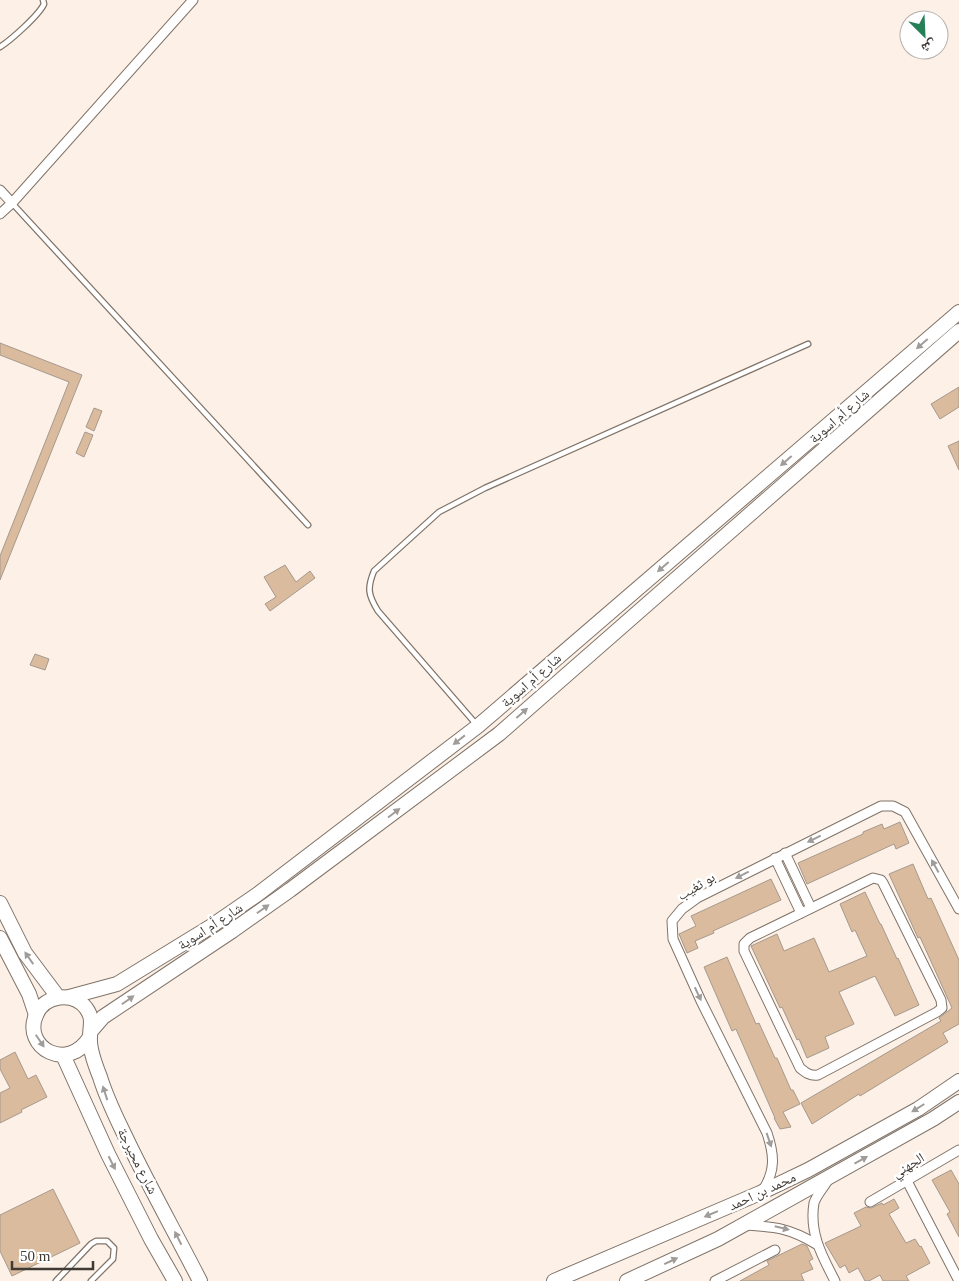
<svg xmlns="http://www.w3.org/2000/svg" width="959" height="1281" viewBox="0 0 959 1281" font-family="'Times New Roman','Noto Naskh Arabic',serif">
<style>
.building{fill:#dabb9e;stroke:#a6998d}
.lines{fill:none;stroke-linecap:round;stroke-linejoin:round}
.lane-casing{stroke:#807368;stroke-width:7}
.street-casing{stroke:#807368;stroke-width:11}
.secondary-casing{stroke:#807368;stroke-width:16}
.lane{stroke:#fff;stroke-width:4.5}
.street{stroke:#fff;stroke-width:9}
.secondary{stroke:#fff;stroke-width:14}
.oneway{fill:#a09c9a}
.labels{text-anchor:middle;stroke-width:5;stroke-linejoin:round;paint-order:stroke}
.street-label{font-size:14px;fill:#403a35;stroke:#fff}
</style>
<rect width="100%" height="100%" fill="#fdf1e7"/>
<g class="building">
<polygon points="0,343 82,375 0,580 0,556 69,382 0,355"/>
<polygon points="959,387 959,407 940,419 931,404"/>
<polygon points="94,408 102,411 94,431 86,427"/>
<polygon points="85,432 93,435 84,457 76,453"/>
<polygon points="959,441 959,470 948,446"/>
<polygon points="285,565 296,582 310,571 315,578 270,611 265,604 276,597 264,577"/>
<polygon points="35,654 49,659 45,670 30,665"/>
<polygon points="900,822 909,843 896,849 894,844 807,884 798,863 863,834 863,832 882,824 884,829"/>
<polygon points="913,864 928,899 931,898 959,960 959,1024 943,1033 948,1042 860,1096 859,1094 812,1124 801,1103 941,1021 939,1018 952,1008 920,937 918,938 889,874"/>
<polygon points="771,879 781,900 713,931 714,933 695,941 698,948 687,953 679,934 696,926 691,916"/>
<polygon points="865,892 880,924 881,924 897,959 898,958 919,1005 895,1016 875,976 839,992 854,1024 825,1037 829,1048 807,1058 799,1039 797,1040 782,1007 780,1008 751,946 777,934 784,951 814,938 829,972 867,956 855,930 852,932 840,904"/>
<polygon points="727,957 756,1024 759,1023 775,1058 777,1058 791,1090 793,1090 800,1104 783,1112 791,1127 780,1129 774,1118 775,1118 736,1029 732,1031 704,967"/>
<polygon points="15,1052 28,1079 36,1075 47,1097 21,1110 22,1112 0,1123 0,1093 10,1088 0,1069 0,1060"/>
<polygon points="951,1170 959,1184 959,1237 947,1214 950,1212 932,1180"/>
<polygon points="53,1189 80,1243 12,1276 0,1251 0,1215"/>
<polygon points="894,1199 899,1208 889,1214 906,1243 915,1239 920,1247 921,1246 930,1263 906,1276 909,1281 883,1281 880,1275 869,1281 865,1281 858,1268 849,1273 845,1265 840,1268 825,1243 861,1226 854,1213 866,1207 871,1208 882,1203 883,1205"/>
<polygon points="802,1244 807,1246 813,1259 809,1261 813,1269 801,1274 804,1281 740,1281 769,1265 767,1261"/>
</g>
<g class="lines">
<g class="lane-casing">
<g id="lane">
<path d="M 0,47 C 11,40 39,15 44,4 L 43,0"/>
<polyline points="12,203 308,525"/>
<path d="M 476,724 L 378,611 C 368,595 367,588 374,571 L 439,512 L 485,488 L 808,344"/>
<polyline points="56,1281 91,1244 96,1241 107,1241 114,1248 113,1259 91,1281"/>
</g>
</g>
<g class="street-casing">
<g id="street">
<polyline points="0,190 12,203"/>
<polyline points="0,214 12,203 193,0"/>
<polyline points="785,853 811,908"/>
<polyline points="775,858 801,913"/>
<path d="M 873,878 L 881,880 L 883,883 L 941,1000 L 942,1008 L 937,1012 L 818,1075 C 810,1076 806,1073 800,1068 L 744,951 L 744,944 L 750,938 Z"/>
<path d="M 828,1180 C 824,1187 816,1196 814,1203 C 809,1233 822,1256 835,1281"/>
<polyline points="907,1181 959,1281"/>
<path d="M 763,1190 C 776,1170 774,1154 767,1133 L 701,1001 L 673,939 L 672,921 L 682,909 L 697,898 L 881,806 L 893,806 L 905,812 L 959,909"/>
<polyline points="870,1202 959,1150"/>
<path d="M 746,1225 C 776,1227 789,1228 816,1244"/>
<polyline points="715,1281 775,1250"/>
</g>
</g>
<g class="secondary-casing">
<g id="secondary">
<polyline points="0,903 25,953 58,997"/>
<polyline points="0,938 29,994 36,1015"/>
<polyline points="69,997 117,984 210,927 258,894 478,726 959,312"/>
<polyline points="91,1031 103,1017 232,931 290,890 499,734 959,331"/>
<path d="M 90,1037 C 68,1073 22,1048 36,1015 C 44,995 73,991 86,1008 C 94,1019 90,1025 90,1037 C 89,1048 96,1067 100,1077 C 107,1100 117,1119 127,1140 C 150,1188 176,1234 200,1281"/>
<polyline points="63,1055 108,1154 151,1239 175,1281"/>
<polyline points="554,1281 760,1193 808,1170 918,1109 959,1081"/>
<polyline points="627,1281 718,1239 933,1119 959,1102"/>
</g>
</g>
<use href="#lane" class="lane"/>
<use href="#street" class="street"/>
<use href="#secondary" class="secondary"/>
</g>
<defs><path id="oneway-solid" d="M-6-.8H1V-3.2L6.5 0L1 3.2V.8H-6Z" transform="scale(1.25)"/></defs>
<g class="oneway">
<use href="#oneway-solid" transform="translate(922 344) rotate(139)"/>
<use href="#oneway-solid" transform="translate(786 461) rotate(139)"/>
<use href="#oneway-solid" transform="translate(663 567) rotate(139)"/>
<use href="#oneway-solid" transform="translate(522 713) rotate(-41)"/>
<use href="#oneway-solid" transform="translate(459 740) rotate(142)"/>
<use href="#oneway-solid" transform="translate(394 813) rotate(-37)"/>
<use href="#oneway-solid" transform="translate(814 839) rotate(154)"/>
<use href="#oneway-solid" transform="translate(935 866) rotate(-119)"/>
<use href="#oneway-solid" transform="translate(742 875) rotate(153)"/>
<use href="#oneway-solid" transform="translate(263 909) rotate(-35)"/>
<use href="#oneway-solid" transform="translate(29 958) rotate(-125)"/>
<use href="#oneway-solid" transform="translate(698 994) rotate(65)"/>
<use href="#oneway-solid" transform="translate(128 1000) rotate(-35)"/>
<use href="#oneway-solid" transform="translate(40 1041) rotate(56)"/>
<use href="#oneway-solid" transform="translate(105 1093) rotate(-108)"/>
<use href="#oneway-solid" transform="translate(918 1108) rotate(148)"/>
<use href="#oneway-solid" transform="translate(769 1140) rotate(71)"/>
<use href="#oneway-solid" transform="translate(861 1160) rotate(-29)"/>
<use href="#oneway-solid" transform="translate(112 1163) rotate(63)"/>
<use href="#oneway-solid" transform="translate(711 1214) rotate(157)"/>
<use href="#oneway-solid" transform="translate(782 1228) rotate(14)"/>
<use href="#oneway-solid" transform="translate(178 1238) rotate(-117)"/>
<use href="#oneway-solid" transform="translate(671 1261) rotate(-25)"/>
</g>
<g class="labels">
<g class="street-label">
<text transform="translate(839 416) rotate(-41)" y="5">شارع أم اسوية</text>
<text transform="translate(531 680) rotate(-41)" y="5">شارع أم اسوية</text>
<text transform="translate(696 886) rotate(-31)" y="5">بو ثغيب</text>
<text transform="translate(210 926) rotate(-33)" y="5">شارع أم اسوية</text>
<text transform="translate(138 1161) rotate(63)" y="5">شارع محيرجة</text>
<text transform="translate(908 1165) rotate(-31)" y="5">الجهني</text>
<text transform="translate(762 1191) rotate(-25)" y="5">محمد بن احمد</text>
</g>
</g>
<g transform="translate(924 35) rotate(156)"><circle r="24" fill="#ffffff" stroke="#b3b0ae"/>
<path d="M0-4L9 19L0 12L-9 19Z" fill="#258055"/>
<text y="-8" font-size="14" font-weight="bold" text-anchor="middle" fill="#403a35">ش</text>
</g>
<path d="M12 1261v8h81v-8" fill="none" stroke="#403a35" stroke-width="2.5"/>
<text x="20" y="1261" font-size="15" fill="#403a35" stroke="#ffffff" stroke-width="4" paint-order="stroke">50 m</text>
</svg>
